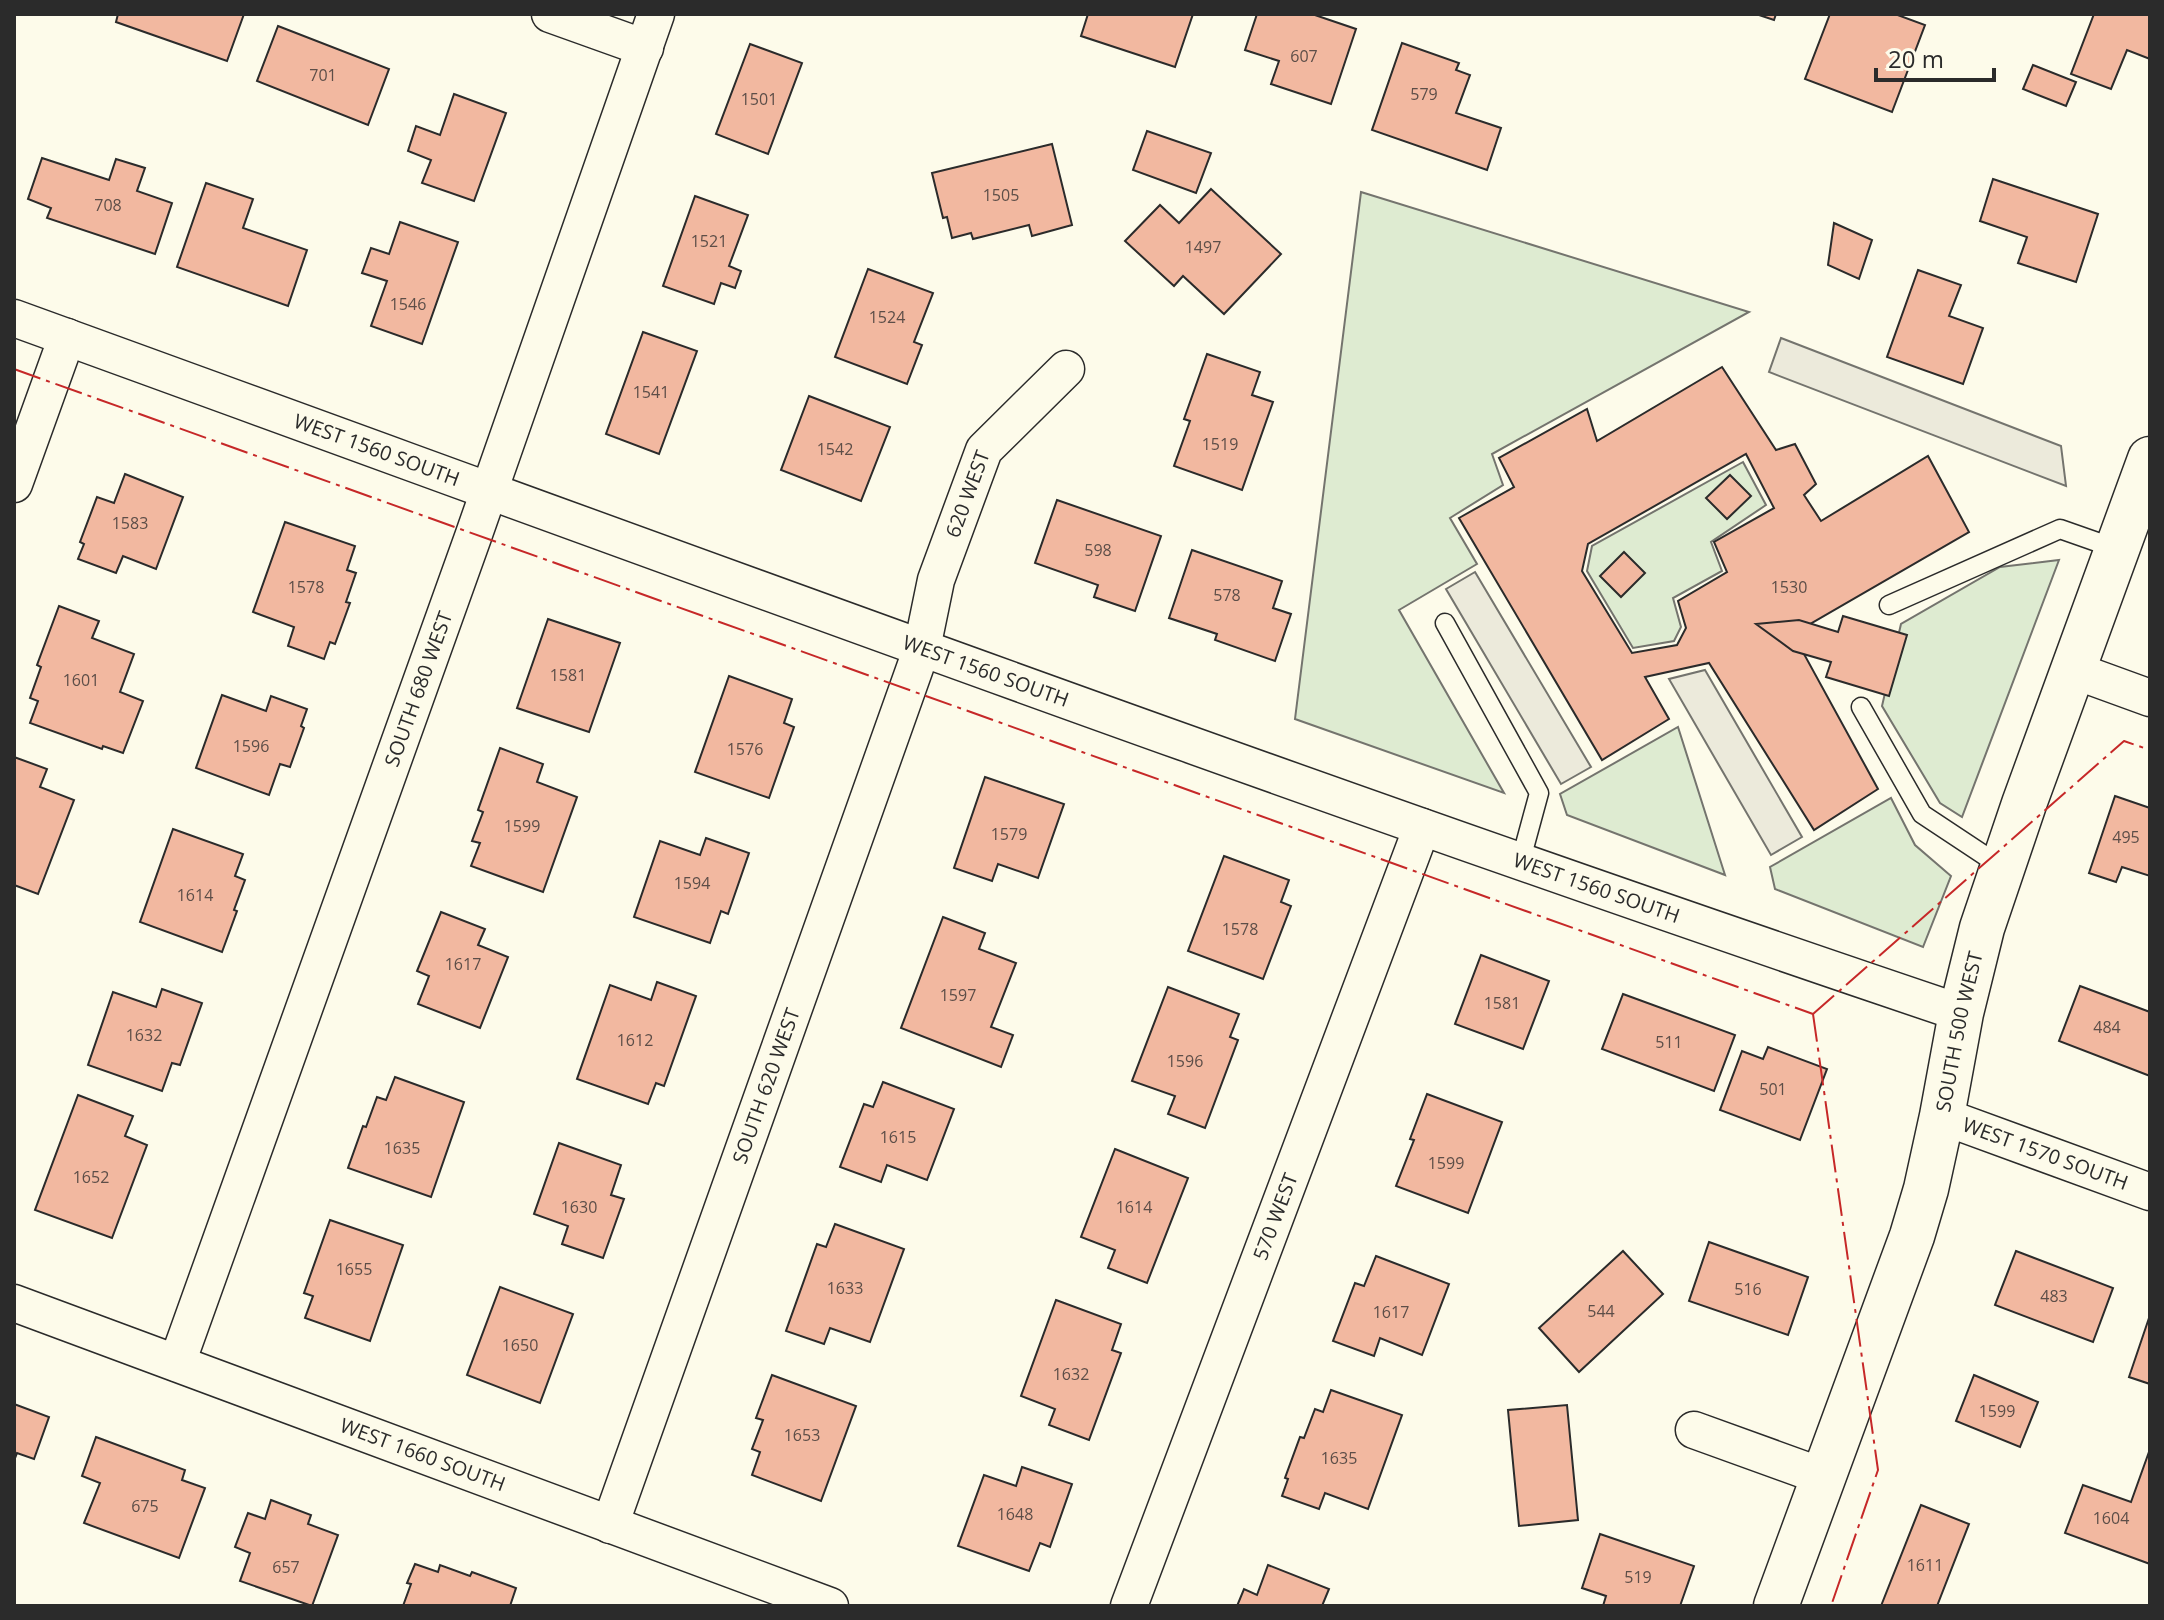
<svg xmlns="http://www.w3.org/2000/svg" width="2164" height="1620" viewBox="0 0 2164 1620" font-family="'Open Sans',sans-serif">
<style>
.green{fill:#deebd1;stroke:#74746e;stroke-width:2}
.parking{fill:#eceadb;stroke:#74746e;stroke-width:2}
.building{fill:#f2b8a0;stroke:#2b2b2b;stroke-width:2;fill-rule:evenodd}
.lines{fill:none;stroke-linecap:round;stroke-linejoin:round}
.lane-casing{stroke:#2b2b2b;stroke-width:21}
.street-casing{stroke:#2b2b2b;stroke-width:39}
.secondary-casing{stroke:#2b2b2b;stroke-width:47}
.lane{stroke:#fdfbea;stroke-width:18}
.street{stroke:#fdfbea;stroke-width:36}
.secondary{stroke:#fdfbea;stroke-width:44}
.power{stroke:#c62828;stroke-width:2;stroke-dasharray:28 6 4 6;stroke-linecap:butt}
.labels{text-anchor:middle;stroke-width:6;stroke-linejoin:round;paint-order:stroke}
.number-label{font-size:16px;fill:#5d4e48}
.street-label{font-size:20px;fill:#2b2b2b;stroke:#fdfbea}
</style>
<rect width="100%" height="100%" fill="#fdfbea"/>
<g class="green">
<polygon points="1361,192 1749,312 1492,454 1503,485 1450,518 1477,564 1399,610 1504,793 1295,719"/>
<polygon points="1743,462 1766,505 1711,542 1722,571 1673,598 1681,627 1674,641 1633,648 1587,571 1592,546"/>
<polygon points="2059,560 1962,817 1940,803 1882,706 1901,624 2000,567"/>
<polygon points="1678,727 1725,875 1567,815 1560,794"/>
<polygon points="1891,798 1915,845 1951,876 1923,947 1775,889 1770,867"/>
</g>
<g class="parking">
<polygon points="1781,338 2061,446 2066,486 1769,372"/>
<polygon points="1475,572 1591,767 1561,784 1446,589"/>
<polygon points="1705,670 1802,837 1771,855 1669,679"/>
</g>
<g class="building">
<polygon points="118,14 244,14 227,61 116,22"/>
<polygon points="1088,14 1193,14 1175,67 1081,36"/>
<polygon points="1257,14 1312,14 1356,29 1331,104 1271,84 1279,61 1245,50"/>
<polygon points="1756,14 1776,14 1774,20"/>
<polygon points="1830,14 1895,14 1925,25 1892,112 1805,79"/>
<polygon points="2094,14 2150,14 2150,59 2127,50 2111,89 2071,74"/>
<polygon points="278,26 389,69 368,125 257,81"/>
<polygon points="1402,43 1459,63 1456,70 1470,75 1456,113 1501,128 1487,170 1372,130"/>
<polygon points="750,44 802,63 768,154 716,134"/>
<polygon points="2033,65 2076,82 2066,106 2023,89"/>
<polygon points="454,94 506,113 474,201 422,183 431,160 408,151 416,126 440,135"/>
<polygon points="1147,131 1211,153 1196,193 1133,170"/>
<polygon points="1052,144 1072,225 1032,236 1029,225 973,239 971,233 952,238 947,217 943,218 932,173"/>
<polygon points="42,158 109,180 116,159 145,168 137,191 172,203 155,254 47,218 51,208 28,199"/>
<polygon points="1993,179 2098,214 2076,282 2018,263 2027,237 1980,221"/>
<polygon points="206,183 253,199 243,228 307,250 288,306 177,267"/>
<polygon points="1211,189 1281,254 1224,314 1183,276 1174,286 1125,241 1160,205 1179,223"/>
<polygon points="695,196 748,215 729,266 741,271 735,288 721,283 714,304 663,286"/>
<polygon points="400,222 458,242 422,344 371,326 387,281 362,273 371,248 389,254"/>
<polygon points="1834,223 1872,240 1859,279 1828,265"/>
<polygon points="868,269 933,293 914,342 922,345 907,384 835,357"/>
<polygon points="1918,270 1961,285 1949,316 1983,328 1963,384 1887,357"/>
<polygon points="643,332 697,351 659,454 606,434"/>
<polygon points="1207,354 1260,372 1252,395 1273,402 1242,490 1174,466 1190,421 1184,419"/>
<path d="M 1722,367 L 1776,450 L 1795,444 L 1816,484 L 1804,495 L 1821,521 L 1928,456 L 1969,532 L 1793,634 L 1878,789 L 1814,830 L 1709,663 L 1645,677 L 1669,719 L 1602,760 L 1459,518 L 1514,487 L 1499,458 L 1587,409 L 1597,441 ZM 1746,454 L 1774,508 L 1714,542 L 1727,572 L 1678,601 L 1686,628 L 1677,645 L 1632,653 L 1582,571 L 1588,544 Z"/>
<polygon points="809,396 890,427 861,501 781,470"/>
<polygon points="125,474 183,497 156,569 123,556 116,573 78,559 84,544 80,542 97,497 114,503"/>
<polygon points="1730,475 1751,496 1727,519 1706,498"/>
<polygon points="1057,500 1161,536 1135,611 1094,597 1098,585 1035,563"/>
<polygon points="285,522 355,546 347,570 356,573 346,602 350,603 335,644 330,642 324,659 288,646 294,627 253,612"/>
<polygon points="1192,550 1282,581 1273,608 1291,614 1275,661 1215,640 1217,634 1169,618"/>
<polygon points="1624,552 1645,573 1621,597 1600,576"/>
<polygon points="59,606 99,621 92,638 134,654 120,692 143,701 123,753 103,746 102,749 30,723 38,701 30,698 41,667 37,665"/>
<polygon points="1843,616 1907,635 1889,696 1826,677 1831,662 1793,651 1756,624 1799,620 1838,632"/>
<polygon points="548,619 620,643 589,732 517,708"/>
<polygon points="729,676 792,699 784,723 794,727 769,798 695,772"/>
<polygon points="222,695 266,711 271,696 307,709 301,726 304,728 290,767 280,764 269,795 196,768"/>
<polygon points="500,748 543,764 537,782 577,797 543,892 471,866 480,843 472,841 483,812 478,810"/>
<polygon points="14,757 47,769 40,787 74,800 38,894 14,885"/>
<polygon points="985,777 1064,804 1038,878 998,864 992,881 954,868"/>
<polygon points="2115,796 2150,808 2150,876 2122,867 2116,882 2089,873"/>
<polygon points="173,829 243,854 235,876 245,880 234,910 237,911 222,952 140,922"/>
<polygon points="706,838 749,853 728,914 721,911 710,943 634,917 660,841 700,855"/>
<polygon points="1224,856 1289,880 1281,902 1291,906 1263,979 1188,951"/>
<polygon points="441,912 485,929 478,945 508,957 480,1028 418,1004 429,976 417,971"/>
<polygon points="943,917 985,933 979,949 1016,963 991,1027 1013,1035 1001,1067 901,1028"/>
<polygon points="1481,955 1549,981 1523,1049 1455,1024"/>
<polygon points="657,982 696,996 664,1086 656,1083 648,1104 577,1079 610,985 651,1000"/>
<polygon points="2080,986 2150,1012 2150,1076 2059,1041"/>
<polygon points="1168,987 1239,1014 1230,1037 1238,1040 1205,1128 1168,1114 1175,1096 1132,1081"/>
<polygon points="162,989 202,1003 180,1065 172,1063 162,1091 88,1065 113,992 156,1007"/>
<polygon points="1623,994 1735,1035 1714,1091 1602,1049"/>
<polygon points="1768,1047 1827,1069 1800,1140 1720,1110 1742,1051 1763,1059"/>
<polygon points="395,1077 464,1102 431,1197 348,1168 363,1126 366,1127 377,1097 386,1100"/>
<polygon points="883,1082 954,1109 927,1180 887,1165 881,1182 840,1167 864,1104 873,1107"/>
<polygon points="1427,1094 1502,1122 1468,1213 1396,1186 1414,1140 1410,1139"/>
<polygon points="78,1095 133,1116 125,1136 147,1145 112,1238 35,1210"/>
<polygon points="559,1143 621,1165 611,1195 624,1199 603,1258 562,1244 568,1226 534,1214"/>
<polygon points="1115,1149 1188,1178 1147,1283 1108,1268 1115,1250 1081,1237"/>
<polygon points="330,1220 403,1245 370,1341 305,1318 313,1296 304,1293"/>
<polygon points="835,1224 904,1249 870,1342 830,1328 824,1344 786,1331 817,1244 826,1247"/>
<polygon points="1709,1242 1808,1277 1788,1335 1689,1301"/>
<polygon points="1623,1251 1663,1294 1579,1372 1539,1328"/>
<polygon points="2016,1251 2113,1288 2093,1342 1995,1305"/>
<polygon points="1376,1256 1449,1284 1422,1355 1380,1338 1374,1356 1333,1341 1355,1283 1364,1286"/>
<polygon points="500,1287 573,1314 540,1403 467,1375"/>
<polygon points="1056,1300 1121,1324 1112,1350 1121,1353 1089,1440 1049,1425 1055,1409 1021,1396"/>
<polygon points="2150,1315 2150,1384 2129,1377"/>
<polygon points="772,1375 856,1406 821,1501 752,1475 760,1452 752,1449 763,1420 756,1418"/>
<polygon points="1974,1375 2038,1402 2020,1447 1956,1421"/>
<polygon points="1331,1390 1402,1415 1368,1509 1325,1493 1319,1509 1282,1496 1288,1479 1285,1478 1300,1437 1304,1438 1315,1409 1323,1412"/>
<polygon points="14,1404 49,1417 34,1459 17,1453 14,1461"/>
<polygon points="1567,1405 1578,1520 1519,1526 1508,1410"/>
<polygon points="96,1437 185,1470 182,1480 205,1488 179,1558 84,1523 100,1483 82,1476"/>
<polygon points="2150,1449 2150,1564 2065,1533 2083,1485 2131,1502"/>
<polygon points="1022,1467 1072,1484 1050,1547 1040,1543 1029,1571 958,1546 984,1475 1016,1486"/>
<polygon points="271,1500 311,1515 308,1524 338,1535 312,1606 240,1581 250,1553 235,1547 248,1513 265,1519"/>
<polygon points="1921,1505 1969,1524 1937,1606 1881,1606"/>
<polygon points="1600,1534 1694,1566 1680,1606 1603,1606 1606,1596 1582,1588"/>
<polygon points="415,1564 438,1572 440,1565 470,1576 472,1572 516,1588 510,1606 403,1606 411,1584 407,1583"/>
<polygon points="1268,1565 1329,1589 1322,1606 1237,1606 1244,1589 1257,1595"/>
</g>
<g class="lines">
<g class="lane-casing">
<g id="lane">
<polyline points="1889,605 2060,529 2117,549"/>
<polyline points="1445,623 1539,793 1520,863"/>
<polyline points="1861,707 1922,814 2002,867"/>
</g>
</g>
<g class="street-casing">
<g id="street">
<polyline points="550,14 645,48"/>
<path id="s1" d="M 14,318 C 662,553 1308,793 1961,1013"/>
<polyline points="14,484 67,337"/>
<polyline points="2073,670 2150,698"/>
<path id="s2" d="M 1942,1116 L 2150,1192"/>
<path id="s3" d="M 14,1303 L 830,1606"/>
<path id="s4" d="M 177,1363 L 473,537 L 656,14"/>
<polyline points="1694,1430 1824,1477"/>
<path id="s5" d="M 610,1525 L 922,648 L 936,580 L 984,450 L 1066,369"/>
<path id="s6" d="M 1129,1606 L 1422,827"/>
</g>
</g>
<g class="secondary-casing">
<g id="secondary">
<path id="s7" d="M 1776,1606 L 1912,1236 L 1926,1189 L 1942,1116 L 1961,1013 L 1982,928 L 2024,804 L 2150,459"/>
</g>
</g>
<use href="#lane" class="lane"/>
<use href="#street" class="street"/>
<use href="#secondary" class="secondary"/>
<g class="power">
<polyline points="14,369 1813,1014"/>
<polyline points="1813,1014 1878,1470 1831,1606"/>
<polyline points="1813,1014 2124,741 2150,750"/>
</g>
</g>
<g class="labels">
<g class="number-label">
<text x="1304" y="62">607</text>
<text x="323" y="81">701</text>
<text x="1424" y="100">579</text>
<text x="759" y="105">1501</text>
<text x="1001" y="201">1505</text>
<text x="108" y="211">708</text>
<text x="709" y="247">1521</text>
<text x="1203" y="253">1497</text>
<text x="408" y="310">1546</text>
<text x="887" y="323">1524</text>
<text x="651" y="398">1541</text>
<text x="1220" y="450">1519</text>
<text x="835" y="455">1542</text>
<text x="130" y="529">1583</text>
<text x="1098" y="556">598</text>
<text x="306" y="593">1578</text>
<text x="1789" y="593">1530</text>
<text x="1227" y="601">578</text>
<text x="568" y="681">1581</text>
<text x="81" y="686">1601</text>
<text x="251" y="752">1596</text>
<text x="745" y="755">1576</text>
<text x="522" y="832">1599</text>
<text x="1009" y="840">1579</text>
<text x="2126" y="843">495</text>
<text x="692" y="889">1594</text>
<text x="195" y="901">1614</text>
<text x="1240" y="935">1578</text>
<text x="463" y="970">1617</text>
<text x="958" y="1001">1597</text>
<text x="1502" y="1009">1581</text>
<text x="2107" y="1033">484</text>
<text x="144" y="1041">1632</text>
<text x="635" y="1046">1612</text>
<text x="1669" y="1048">511</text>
<text x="1185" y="1067">1596</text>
<text x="1773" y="1095">501</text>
<text x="898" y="1143">1615</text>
<text x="402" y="1154">1635</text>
<text x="1446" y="1169">1599</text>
<text x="91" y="1183">1652</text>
<text x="579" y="1213">1630</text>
<text x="1134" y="1213">1614</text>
<text x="354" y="1275">1655</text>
<text x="845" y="1294">1633</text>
<text x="1748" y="1295">516</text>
<text x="2054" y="1302">483</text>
<text x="1601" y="1317">544</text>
<text x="1391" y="1318">1617</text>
<text x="520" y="1351">1650</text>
<text x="1071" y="1380">1632</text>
<text x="1997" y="1417">1599</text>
<text x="802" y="1441">1653</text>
<text x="1339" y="1464">1635</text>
<text x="145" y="1512">675</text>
<text x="1015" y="1520">1648</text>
<text x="2111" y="1524">1604</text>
<text x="1925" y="1571">1611</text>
<text x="286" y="1573">657</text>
<text x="1638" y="1583">519</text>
</g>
<g class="street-label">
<text dy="7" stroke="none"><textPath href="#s1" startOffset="386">WEST 1560 SOUTH</textPath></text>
<text dy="7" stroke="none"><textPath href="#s5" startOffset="1092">620 WEST</textPath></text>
<text dy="7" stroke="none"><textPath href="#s1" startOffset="1034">WEST 1560 SOUTH</textPath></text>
<text dy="7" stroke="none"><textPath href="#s4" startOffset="716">SOUTH 680 WEST</textPath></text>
<text dy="7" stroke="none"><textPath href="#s1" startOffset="1682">WEST 1560 SOUTH</textPath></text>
<text dy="7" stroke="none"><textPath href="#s7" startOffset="604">SOUTH 500 WEST</textPath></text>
<text dy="7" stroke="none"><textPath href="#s5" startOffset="466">SOUTH 620 WEST</textPath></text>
<text dy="7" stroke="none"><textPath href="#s2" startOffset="110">WEST 1570 SOUTH</textPath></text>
<text dy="7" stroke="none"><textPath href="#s6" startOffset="416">570 WEST</textPath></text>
<text dy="7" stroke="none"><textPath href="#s3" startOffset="436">WEST 1660 SOUTH</textPath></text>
</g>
</g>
<rect width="2164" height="1620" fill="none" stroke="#2b2b2b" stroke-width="32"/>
<path d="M1876 68v12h118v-12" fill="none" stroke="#2b2b2b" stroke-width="4"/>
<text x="1888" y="68" font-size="24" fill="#2b2b2b" stroke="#fdfbea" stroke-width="6" paint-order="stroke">20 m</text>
</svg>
